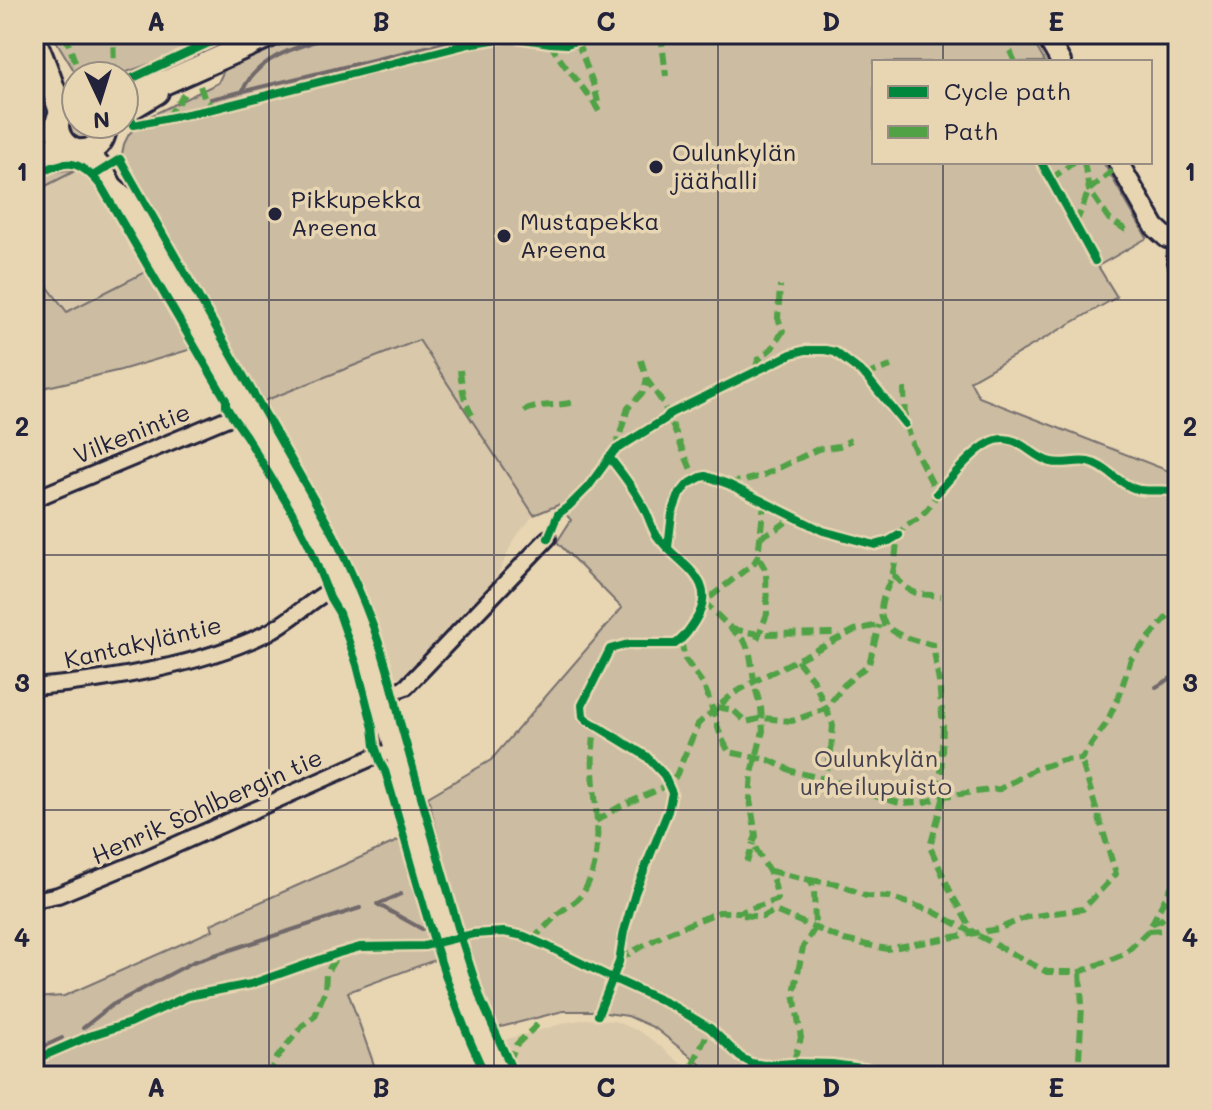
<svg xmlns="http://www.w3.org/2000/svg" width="1212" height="1110" viewBox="0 0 1212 1110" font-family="Mali,sans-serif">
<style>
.built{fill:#d9c8aa}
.green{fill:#cbbca2;stroke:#766f6e;stroke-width:2}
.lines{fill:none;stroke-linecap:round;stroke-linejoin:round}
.stream{stroke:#71696a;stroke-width:4}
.minor-casing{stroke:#22223b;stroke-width:20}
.tertiary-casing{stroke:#22223b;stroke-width:24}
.secondary-casing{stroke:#22223b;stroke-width:28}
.minor{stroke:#e8d6b3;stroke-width:14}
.tertiary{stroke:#e8d6b3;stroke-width:18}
.secondary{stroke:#e8d6b3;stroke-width:22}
.quiet{stroke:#50a245;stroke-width:6;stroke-dasharray:12 6;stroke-linecap:butt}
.cycleway-casing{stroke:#e8d6b3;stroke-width:13}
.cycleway{stroke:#00873e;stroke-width:8}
.grid{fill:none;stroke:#22223b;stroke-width:2;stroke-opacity:0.55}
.poi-dot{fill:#22223b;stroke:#e8d6b3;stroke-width:3}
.labels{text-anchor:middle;stroke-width:7;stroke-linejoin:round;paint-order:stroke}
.poi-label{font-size:24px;fill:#22223b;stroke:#e8d6b3;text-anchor:start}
.street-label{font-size:24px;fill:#22223b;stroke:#e8d6b3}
.park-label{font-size:24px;fill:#444150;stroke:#e8d6b3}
.neatline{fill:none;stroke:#22223b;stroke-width:3}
.grid-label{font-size:26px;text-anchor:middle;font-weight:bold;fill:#22223b}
</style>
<rect width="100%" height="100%" fill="#e8d6b3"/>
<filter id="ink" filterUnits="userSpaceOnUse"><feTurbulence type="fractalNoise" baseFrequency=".0125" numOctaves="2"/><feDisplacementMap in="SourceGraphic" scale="16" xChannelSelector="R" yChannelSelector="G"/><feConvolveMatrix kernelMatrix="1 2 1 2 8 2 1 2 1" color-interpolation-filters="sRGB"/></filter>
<g filter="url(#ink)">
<g class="built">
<polygon points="81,171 87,173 93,179 147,271 67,312 34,269 34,192 73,173"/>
<polygon points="419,340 534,515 514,539 501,568 486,592 403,677 398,677 391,671 361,582 340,535 264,401"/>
<polygon points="586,1019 614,1021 639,1031 655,1042 696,1076 521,1076 505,1047 505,1041 507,1039 569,1022"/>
</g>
<g class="green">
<polygon points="52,34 218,34 155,62 116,76 78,76 76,74"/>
<path d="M 306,34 L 1029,34 L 1045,62 L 874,62 L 874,162 L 1103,162 L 1147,238 L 1098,266 L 1117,297 L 970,381 L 979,397 L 1171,472 L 1178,468 L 1178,1076 L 715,1076 L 655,1028 L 628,1016 L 591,1011 L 563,1011 L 497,1028 C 464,955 448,875 428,797 L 491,760 L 622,608 L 557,542 L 571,520 L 558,505 L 534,515 L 419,340 L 264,401 L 125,165 L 122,154 L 124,144 L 129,134 L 137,126 L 152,115 L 218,83 L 225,68 Z"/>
<polygon points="76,117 76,124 93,124 94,129 89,137 81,139 73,135 70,126"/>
<polygon points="68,170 73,172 34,192 34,181 53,172"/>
<polygon points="34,269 67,312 147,271 192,349 121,370 34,390"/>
<polygon points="402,839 435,960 348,992 378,1076 34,1076 34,998 64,996 213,930 211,924"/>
</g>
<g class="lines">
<g class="stream">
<path d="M 242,92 C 254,64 281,52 310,43 C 318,40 326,39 334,34"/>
<polyline points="211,99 472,36"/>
<polyline points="1156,687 1178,674"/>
<polyline points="377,904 422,929"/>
<polyline points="378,904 401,894"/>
<polyline points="83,1028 112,1005 193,962 360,908"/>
<polyline points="34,1051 62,1038"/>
</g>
<g class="minor-casing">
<g id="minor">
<polyline points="1178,240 1175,258 1178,269"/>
<polyline points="34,499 247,410"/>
<path d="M 34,687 C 106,681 204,665 269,632 C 295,618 315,596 341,584"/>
<polyline points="381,696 406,687 548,538"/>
<polyline points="34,900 58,895 133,864 378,755 396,750"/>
</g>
</g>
<g class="tertiary-casing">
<g id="tertiary">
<polyline points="1045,34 1061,62"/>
<polyline points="1118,162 1155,227 1167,238 1177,241"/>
</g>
</g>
<g class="secondary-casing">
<g id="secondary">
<path d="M 34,39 C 44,63 53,87 61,112"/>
<polyline points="124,94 150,83 166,82 273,34"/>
<path d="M 76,103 C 37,117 66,166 95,147 C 103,141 105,133 105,124"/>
<polyline points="124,112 157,92"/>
<path d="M 84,151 L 101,169 L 111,187 L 122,197 L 135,218 C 180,295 225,372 269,449 C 294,493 321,536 341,582 C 363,636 381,693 396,749 C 405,785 409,821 425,854 C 446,929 461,1008 501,1076"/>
<polyline points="34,157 42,152 66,146"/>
</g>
</g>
<use href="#minor" class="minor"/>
<use href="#tertiary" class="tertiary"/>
<use href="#secondary" class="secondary"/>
<g class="quiet">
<polyline points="65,34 78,70 73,78"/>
<polyline points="661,34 666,76"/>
<polyline points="577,41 594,86 598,102"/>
<path d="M 550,43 C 564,69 586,88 600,113"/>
<polyline points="1010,51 1015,62"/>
<polyline points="112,76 114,69 113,34"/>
<polyline points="200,86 205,100 217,108"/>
<polyline points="167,118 184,94"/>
<polyline points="1084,162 1089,190 1109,219 1129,232"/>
<polyline points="1051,179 1074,162"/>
<polyline points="1076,223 1089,190 1112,171"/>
<polyline points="641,360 647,380 663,403 695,479"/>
<polyline points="756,367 758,360 772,348 783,331 778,318 780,286"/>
<path d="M 460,370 C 462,387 463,400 472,415"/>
<polyline points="865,375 891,366"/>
<path d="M 904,388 L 905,424 L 913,446 L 937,493 C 933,503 927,511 918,518 C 913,522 907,524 903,529 C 894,540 897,559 893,572 C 890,584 882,596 881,608 C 878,634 914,640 933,645 L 939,682 L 943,726 L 941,776 L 944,796 L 930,847 L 951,893 L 974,934"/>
<path d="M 524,411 C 540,403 557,407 574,402"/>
<polyline points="615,450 628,408 643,392 647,380"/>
<polyline points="728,484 762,476 818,449 839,446 851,440"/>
<polyline points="760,537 778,528 793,517"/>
<path d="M 893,575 C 913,596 913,593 941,596"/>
<polyline points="731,629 759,634 837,633"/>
<polyline points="757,639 767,614 766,571 758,556"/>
<polyline points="681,641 685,659 703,684 708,696 721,737 729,752 769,760 792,771 840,783 872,795 899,803 926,802 944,796 1000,789 1033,770 1063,760 1081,759 1106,724 1119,696 1131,659 1178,604"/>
<polyline points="797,660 814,681 833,725 831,751 824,779"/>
<polyline points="717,707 733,710 746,722 762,718 792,721 826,709 844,685 869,664 879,625"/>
<polyline points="596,821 619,807 669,785 676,776 698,724 733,694 755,681 855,630 884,624"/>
<polyline points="747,862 753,843"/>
<polyline points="770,871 810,880 814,889 815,928 803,947 794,993 801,1038 793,1063"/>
<polyline points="810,880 838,884 866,896 889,897 932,911 1047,972 1080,972 1124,954 1148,931 1178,874"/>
<polyline points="743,915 762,917 775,911 844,940 887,949 998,929 1027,917 1083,909 1116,874 1081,759"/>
<polyline points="1153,923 1161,920 1178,904"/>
<polyline points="1148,931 1178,929"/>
<path d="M 532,940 C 541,931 550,922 559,913 C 567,906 578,902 583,893 C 614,843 583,780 596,726"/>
<path d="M 619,959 L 667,933 L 719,912 L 740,912 L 777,900 C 776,874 763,865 753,843 L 756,836 L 750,800 L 752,773 L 763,731 L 761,708 L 755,687 L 750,654 L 745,642 L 704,602 L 754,563 L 758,556 L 764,503"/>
<polyline points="509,1062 516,1045 541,1021"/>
<polyline points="693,1064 710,1028"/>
<polyline points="268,1076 276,1059 302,1026 315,1016 325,990 326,974 338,954"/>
<polyline points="1078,1076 1082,1006 1080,972"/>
</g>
<g class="cycleway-casing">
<g id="cycleway">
<polyline points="124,82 228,34"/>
<polyline points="124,104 134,125 217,108 468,44 511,37 550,43 567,44 594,34"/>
<polyline points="1041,162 1095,261"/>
<path d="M 34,176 C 65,159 78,157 101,186 L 226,400 L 226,406 L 232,416 L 246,436 L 292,512 L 309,545 L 330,598 L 339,613 L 357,665 L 373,728 L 375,746 L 381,764 L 385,771 C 416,874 439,979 486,1076"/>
<path d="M 93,176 L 120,159 L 334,535 C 362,594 388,657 400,722 L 461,938 L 481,1000 L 515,1076"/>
<path d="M 937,493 C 951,478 977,445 996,440 C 1019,434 1031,457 1051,462 C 1063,465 1076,460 1088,462 C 1106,465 1118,484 1136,489 C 1150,493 1164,488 1178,492"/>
<polyline points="548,538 558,514 569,506 588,487 615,450 665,419 669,414 791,354 806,350 825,350 835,352 865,375 905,424"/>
<polyline points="668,547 672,514 679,495 688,484 701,477 706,476 728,484 823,531 875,545 889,541 899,535"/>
<path d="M 598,1015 L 619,962 L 624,931 L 635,893 L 668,811 L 672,793 L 664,775 L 646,756 L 587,720 L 583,716 L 582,705 L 610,649 L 628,644 L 675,644 C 684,639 689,630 695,621 C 722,579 677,565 657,536 C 651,527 649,517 644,508 C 635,490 621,472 609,457"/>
<polyline points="34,1060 92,1035 130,1023 188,996 251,984 339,953 360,947 424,946 473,934 504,932 524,936 549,947 612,978 671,1005 710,1028 740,1057 751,1063 764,1065 793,1063 832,1064 920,1076"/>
</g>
</g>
<use href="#cycleway" class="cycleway"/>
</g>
</g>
<path class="grid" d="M 269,34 L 269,1076M 494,34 L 494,1076M 718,34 L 718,1076M 943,34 L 943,62M 943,162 L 943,1076M 34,300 L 1178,300M 34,555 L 1178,555M 34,810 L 1178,810"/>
<g class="poi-dot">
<circle cx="656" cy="167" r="8"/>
<circle cx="275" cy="214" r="8"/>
<circle cx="504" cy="236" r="8"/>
</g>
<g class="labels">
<g class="poi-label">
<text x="672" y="161">Oulunkylän<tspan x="672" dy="28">jäähalli</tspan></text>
<text x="291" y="208">Pikkupekka<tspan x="291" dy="28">Areena</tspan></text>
<text x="520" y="230">Mustapekka<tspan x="520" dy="28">Areena</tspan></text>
</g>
<g class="street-label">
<text transform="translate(132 434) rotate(-22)" y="8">Vilkenintie</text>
<text transform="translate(143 643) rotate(-13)" y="8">Kantakyläntie</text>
<text transform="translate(207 807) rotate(-24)" y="8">Henrik Sohlbergin tie</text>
</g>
<g class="park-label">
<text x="876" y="767">Oulunkylän<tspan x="876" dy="28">urheilupuisto</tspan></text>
</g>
</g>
<rect width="1212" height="1110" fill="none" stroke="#e8d6b3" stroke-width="88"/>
<rect x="872" y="60" width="280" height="104" fill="#e8d6b3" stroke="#998e83" stroke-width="2"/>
<rect x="888" y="86" width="40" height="12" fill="#00873e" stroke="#998e83" stroke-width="2"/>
<text x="944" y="100" font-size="24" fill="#22223b">Cycle path</text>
<rect x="888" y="126" width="40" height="12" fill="#50a245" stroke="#998e83" stroke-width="2"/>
<text x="944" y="140" font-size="24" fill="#22223b">Path</text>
<g transform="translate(100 100) rotate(176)"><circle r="38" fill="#e8d6b3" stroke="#998e83" stroke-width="2"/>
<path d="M0-6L14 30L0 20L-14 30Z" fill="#22223b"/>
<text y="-12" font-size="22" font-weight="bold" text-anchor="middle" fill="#22223b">N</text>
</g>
<rect x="44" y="44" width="1124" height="1022" class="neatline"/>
<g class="grid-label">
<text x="156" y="31">A</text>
<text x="381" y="31">B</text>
<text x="606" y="31">C</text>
<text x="831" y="31">D</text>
<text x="1056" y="31">E</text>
<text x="22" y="181">1</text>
<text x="1190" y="181">1</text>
<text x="22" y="436">2</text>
<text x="1190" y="436">2</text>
<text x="22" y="692">3</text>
<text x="1190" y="692">3</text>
<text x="22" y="947">4</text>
<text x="1190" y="947">4</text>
<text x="156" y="1097">A</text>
<text x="381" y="1097">B</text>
<text x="606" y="1097">C</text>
<text x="831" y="1097">D</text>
<text x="1056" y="1097">E</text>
</g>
</svg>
